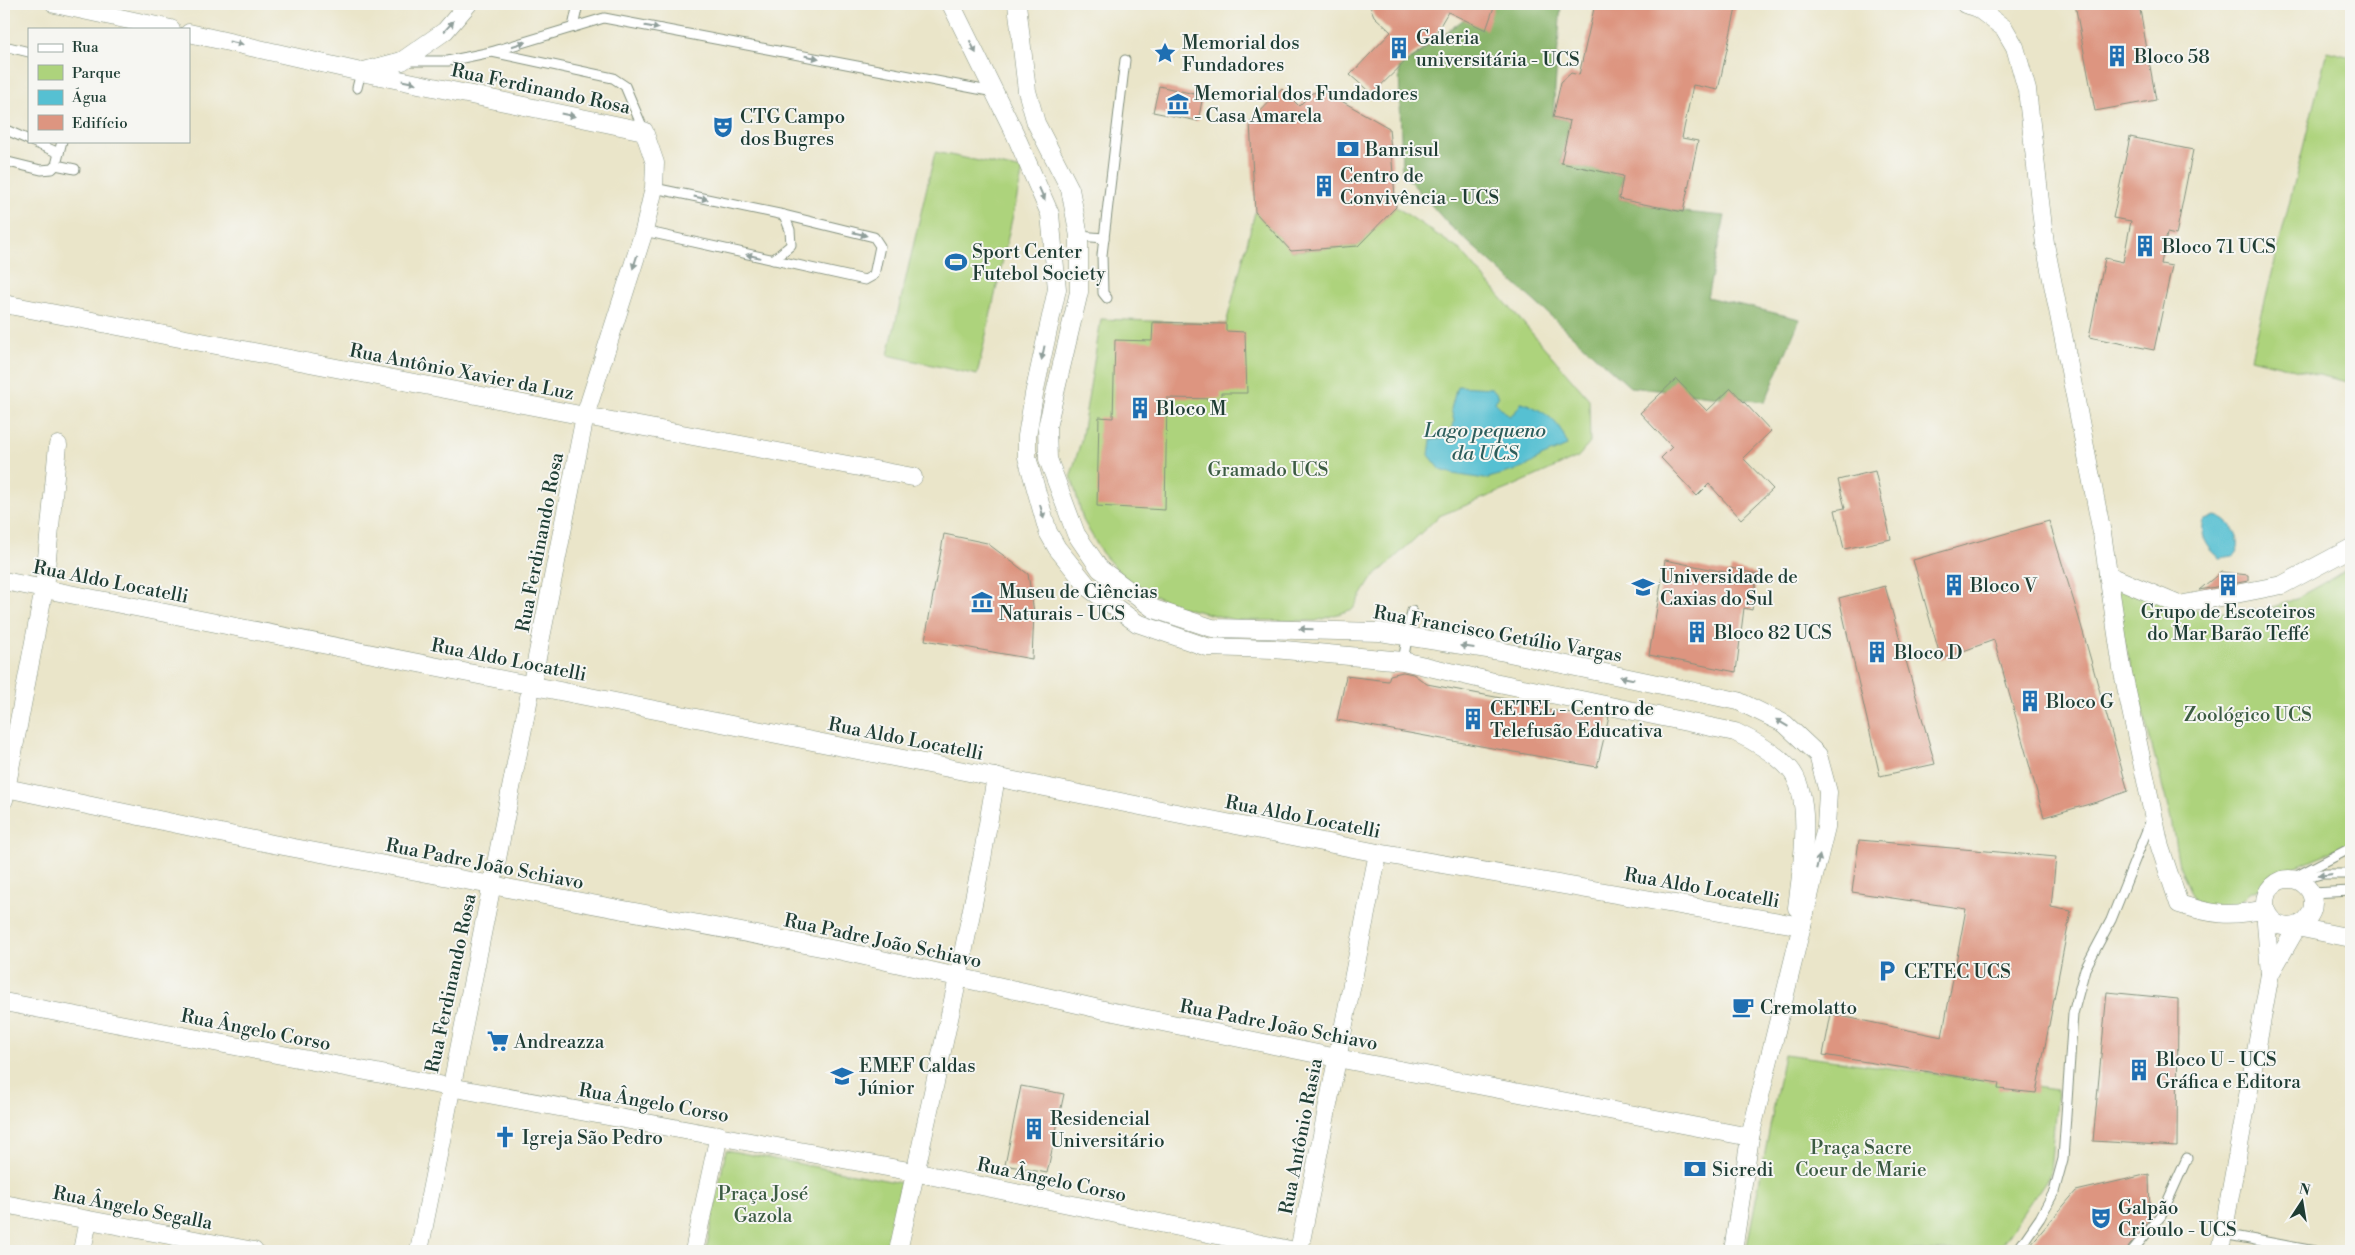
<svg xmlns="http://www.w3.org/2000/svg" width="2355" height="1255" viewBox="0 0 2355 1255" font-family="'Libre Bodoni',serif">
<style>
.green{fill:#add37c;stroke:#668858}
.forest{fill:#8ab56c;stroke:#547950}
.water{fill:#56c0d2;stroke:#3a7e83}
.building{fill:#dd9580}
.lines{fill:none;stroke-linecap:round;stroke-linejoin:round}
.service-casing{stroke:#84917e;stroke-width:11}
.minor-casing{stroke:#84917e;stroke-width:19}
.service{stroke:#fff;stroke-width:9}
.minor{stroke:#fff;stroke-width:18}
.oneway{fill:#8f9e9a}
.labels{text-anchor:middle;stroke-width:4;stroke-linejoin:round;paint-order:stroke}
.poi-label{font-size:19px;fill:#1f3d34;stroke:#f6f6f2;text-anchor:start}
.street-label{font-size:19px;fill:#1f3d34;stroke:#f6f6f2}
.park-label{font-size:19px;fill:#3b5b42;stroke:#f6f6f2}
.water-label{font-size:20px;font-style:italic;fill:#2d5e5c;stroke:#f6f6f2}
</style>
<rect width="100%" height="100%" fill="#f6f6f2"/>
<filter id="ink" filterUnits="userSpaceOnUse"><feTurbulence type="fractalNoise" baseFrequency=".02" numOctaves="2"/><feDisplacementMap in="SourceGraphic" scale="10" xChannelSelector="R" yChannelSelector="G"/><feConvolveMatrix kernelMatrix="1 2 1 2 8 2 1 2 1" color-interpolation-filters="sRGB"/></filter>
<filter id="wash" filterUnits="userSpaceOnUse"><feTurbulence type="fractalNoise" baseFrequency=".0096" numOctaves="4" result="noise"/><feDisplacementMap in="SourceGraphic" scale="20" xChannelSelector="R" yChannelSelector="G"/><feGaussianBlur stdDeviation="1.12" result="paint"/><feColorMatrix in="noise" values="0 0 0 0 0 0 0 0 0 0 0 0 0 0 0 0 0 1.4 0 .05"/><feComposite in="paint" operator="in"/></filter>
<g filter="url(#wash)">
<rect width="100%" height="100%" fill="#eae5c9"/>
<g class="green">
<polygon points="2327,51 2351,57 2351,383 2251,358"/>
<polygon points="935,152 1023,170 977,375 888,355"/>
<polygon points="1396,207 1460,250 1589,399 1590,443 1578,457 1509,488 1439,516 1371,580 1353,609 1316,621 1235,620 1176,606 1129,583 1102,553 1083,520 1071,475 1081,441 1101,319 1226,324 1255,212 1291,251 1358,246"/>
<path d="M 2351,566 L 2351,843 L 2297,866 L 2273,883 L 2249,893 L 2238,904 L 2215,908 L 2197,906 L 2179,866 L 2171,819 L 2122,632 L 2115,585 C 2135,592 2156,601 2177,607 C 2203,615 2246,613 2273,607 C 2292,603 2334,578 2351,566 Z"/>
<polygon points="1784,1054 2057,1090 2050,1173 1997,1251 1746,1251"/>
<polygon points="726,1150 901,1183 888,1251 706,1251"/>
</g>
<polygon class="forest" points="1484,4 1561,4 1553,117 1570,121 1561,162 1623,176 1619,199 1683,212 1725,216 1707,297 1800,319 1765,402 1630,387 1448,224 1402,172 1399,68"/>
<g class="water">
<path d="M 1457,386 L 1492,388 L 1499,396 L 1495,402 L 1509,416 L 1515,412 L 1522,402 C 1543,410 1563,423 1567,446 L 1541,457 L 1524,468 L 1485,479 L 1453,474 L 1441,470 L 1429,455 L 1431,440 L 1441,439 L 1452,433 L 1454,421 L 1451,409 Z"/>
<path d="M 2215,516 C 2231,519 2247,543 2233,556 L 2220,558 C 2209,550 2199,536 2204,521 Z"/>
</g>
<g id="blocks">
<g class="building">
<polygon points="1369,4 1495,4 1486,30 1448,12 1430,43 1413,54 1372,94 1350,75 1391,32 1374,16"/>
<polygon points="1595,4 1737,4 1718,90 1693,85 1682,138 1698,141 1683,212 1619,199 1623,176 1561,163 1570,121 1553,117 1561,82 1571,73 1579,75"/>
<polygon points="2075,4 2139,4 2156,100 2095,111"/>
<polygon points="1159,86 1203,96 1198,121 1153,112"/>
<polygon points="1282,89 1299,106 1312,93 1324,91 1389,128 1396,207 1358,246 1291,251 1255,212 1250,122"/>
<polygon points="2130,137 2193,150 2176,235 2167,233 2161,264 2172,266 2154,350 2089,337 2105,258 2123,262 2131,221 2113,218"/>
<polygon points="1153,322 1226,324 1226,331 1245,332 1247,393 1221,393 1221,399 1167,398 1165,510 1097,506 1099,417 1113,418 1115,340 1152,341"/>
<polygon points="1676,379 1707,411 1731,388 1771,431 1743,458 1773,489 1741,519 1709,484 1697,496 1661,458 1672,447 1640,413"/>
<polygon points="1875,471 1891,539 1844,549 1835,510 1845,508 1838,480"/>
<polygon points="2049,521 2079,618 2128,791 2100,801 2044,817 1994,640 1941,659 1913,560"/>
<polygon points="944,534 987,543 1028,574 1034,612 1032,659 925,640"/>
<polygon points="1665,560 1730,573 1731,568 1757,574 1752,610 1744,608 1736,672 1649,655"/>
<polygon points="2221,572 2248,575 2248,581 2199,590"/>
<polygon points="1885,586 1935,764 1880,776 1839,598"/>
<polygon points="1403,672 1413,674 1427,684 1527,703 1528,700 1548,704 1547,710 1609,717 1597,767 1337,720 1346,676 1388,681 1390,675"/>
<polygon points="1859,840 2056,857 2051,907 2071,911 2036,1093 1998,1089 1999,1083 1823,1055 1831,1014 1942,1037 1966,909 1852,892"/>
<polygon points="2107,992 2178,999 2177,1146 2093,1141"/>
<polygon points="1021,1086 1064,1094 1047,1173 1005,1165"/>
<polygon points="2149,1174 2150,1220 2126,1251 2025,1251 2076,1191"/>
</g>
</g>
</g>
<g filter="url(#ink)">
<use href="#blocks" fill-opacity="0" stroke="#84917e" stroke-width="1"/>
<g class="lines">
<g class="service-casing">
<g id="service">
<polyline points="573,27 578,4"/>
<polyline points="4,46 29,52"/>
<polyline points="492,52 613,78 625,86 644,131"/>
<polyline points="408,61 448,61 491,52 604,18 994,92"/>
<polyline points="357,88 361,72"/>
<polyline points="4,129 29,140"/>
<polyline points="31,141 59,153"/>
<polyline points="4,161 41,170 52,169 56,165 62,141"/>
<polyline points="56,165 75,169"/>
<polyline points="644,231 865,280 874,275 880,246 874,237 784,215 654,188"/>
<polyline points="1079,236 1104,238"/>
<polyline points="773,260 791,245 790,230 784,215"/>
<polyline points="1107,298 1103,293 1102,255 1125,60"/>
<polyline points="1403,661 1412,611"/>
<polyline points="2291,879 2351,848"/>
<polyline points="2299,880 2321,874 2351,874"/>
<polyline points="2312,893 2351,891"/>
<polyline points="2223,1234 2315,1251"/>
<polyline points="2017,1251 2040,1218 2054,1192 2063,1159 2073,1014 2085,969 2111,920 2151,820"/>
<polyline points="2132,1251 2161,1216 2187,1158"/>
</g>
</g>
<g class="minor-casing">
<g id="minor">
<polyline points="55,4 171,29"/>
<path d="M 951,4 L 1015,134 L 1050,214 L 1057,289 L 1034,394 L 1027,436 L 1027,457 L 1048,532 L 1057,548 L 1090,589 L 1137,623 L 1207,647 L 1274,649 L 1403,661 L 1494,682 L 1735,732 C 1754,741 1774,752 1789,768 C 1815,796 1801,872 1797,908"/>
<polyline points="1017,4 1027,91 1036,123 1070,189 1079,236 1079,292 1047,427 1048,459 1076,534 1100,569 1154,609 1212,628 1380,632 1500,651 1738,701 1785,724 1818,755 1828,792 1826,827 1750,1137 1733,1251"/>
<path d="M 1965,4 L 1976,7 L 2004,28 L 2015,47 L 2027,90 L 2045,244 L 2102,533 L 2122,668 L 2160,847 L 2179,904 C 2213,915 2230,917 2265,909 L 2270,974 L 2220,1251"/>
<polyline points="189,33 361,72 644,131 655,163 654,188 644,231 585,416 419,1251"/>
<polyline points="364,71 402,61 445,31 468,4"/>
<polyline points="4,304 585,416 913,477"/>
<polyline points="2108,575 2179,605 2282,585 2351,548"/>
<polyline points="4,581 1378,853 1802,926"/>
<polyline points="6,788 273,844 842,951 1104,1010 1337,1058 1750,1137"/>
<polyline points="4,800 44,589 58,445"/>
<circle cx="2289" cy="903" r="24"/>
<polyline points="2270,974 2297,927 2351,938"/>
<polyline points="4,1002 450,1087 914,1172 1295,1251"/>
<polyline points="4,1204 254,1251"/>
<polyline points="82,1251 88,1220"/>
<polyline points="694,1251 719,1135"/>
<polyline points="898,1251 958,978 982,859 996,777"/>
<polyline points="1299,1251 1378,853"/>
</g>
</g>
<use href="#service" class="service"/>
<use href="#minor" class="minor"/>
</g>
<defs><path id="oneway-solid" d="M-6-.8H1V-3.2L6.5 0L1 3.2V.8H-6Z" transform="scale(1.25)"/></defs>
<g class="oneway">
<use href="#oneway-solid" transform="translate(449 26) rotate(-48)"/>
<use href="#oneway-solid" transform="translate(652 27) rotate(10)"/>
<use href="#oneway-solid" transform="translate(236 43) rotate(12)"/>
<use href="#oneway-solid" transform="translate(519 44) rotate(-17)"/>
<use href="#oneway-solid" transform="translate(973 47) rotate(64)"/>
<use href="#oneway-solid" transform="translate(812 57) rotate(10)"/>
<use href="#oneway-solid" transform="translate(409 82) rotate(12)"/>
<use href="#oneway-solid" transform="translate(568 115) rotate(12)"/>
<use href="#oneway-solid" transform="translate(1042 194) rotate(66)"/>
<use href="#oneway-solid" transform="translate(701 198) rotate(12)"/>
<use href="#oneway-solid" transform="translate(860 234) rotate(14)"/>
<use href="#oneway-solid" transform="translate(753 256) rotate(-167)"/>
<use href="#oneway-solid" transform="translate(635 262) rotate(108)"/>
<use href="#oneway-solid" transform="translate(1043 353) rotate(102)"/>
<use href="#oneway-solid" transform="translate(1042 512) rotate(75)"/>
<use href="#oneway-solid" transform="translate(1306 629) rotate(-179)"/>
<use href="#oneway-solid" transform="translate(1467 647) rotate(-172)"/>
<use href="#oneway-solid" transform="translate(1627 678) rotate(-168)"/>
<use href="#oneway-solid" transform="translate(1782 723) rotate(-149)"/>
<use href="#oneway-solid" transform="translate(1818 862) rotate(-76)"/>
<use href="#oneway-solid" transform="translate(2325 875) rotate(173)"/>
</g>
</g>
<defs>
<g id="building-bare" transform="scale(1.725)"><path d="M-4-6H4V6H1V3H-1V6H-4ZM-2.5-4.3h1.7v1.8h-1.7ZM.8-4.3h1.7v1.8H.8ZM-2.5-1h1.7V.8h-1.7ZM.8-1h1.7V.8H.8Z" fill="#1f6fb2" stroke="#f6f6f2" stroke-width="2.5" paint-order="stroke"/></g>
<g id="sight-bare" transform="scale(1.725)"><path d="M0-6L1.8-2.2L6-1.7L2.9 1.2L3.7 5.4L0 3.3L-3.7 5.4L-2.9 1.2L-6-1.7L-1.8-2.2Z" fill="#1f6fb2" stroke="#f6f6f2" stroke-width="2.5" paint-order="stroke"/></g>
<g id="museum-bare" transform="scale(1.725)"><path d="M0-6L6-3V-2H-6V-3ZM-5-1h2V3h-2ZM-1-1h2V3h-2ZM3-1h2V3H3ZM-6 4H6V6H-6Z" fill="#1f6fb2" stroke="#f6f6f2" stroke-width="2.5" paint-order="stroke"/></g>
<g id="theatre-bare" transform="scale(1.725)"><path d="M-5-5.5Q0-4 5-5.5V0Q5 5 0 6Q-5 5-5 0ZM-3.3-2.5H-1v1.5H-3.3ZM1-2.5H3.3v1.5H1ZM-2.8 1Q0 5.5 2.8 1Z" fill="#1f6fb2" stroke="#f6f6f2" stroke-width="2.5" paint-order="stroke"/></g>
<g id="bank-bare" transform="scale(1.725)"><path d="M-6-4H6V4H-6ZM0-2.3a2.3 2.3 0 1 0 0 4.6a2.3 2.3 0 1 0 0-4.6Z" fill="#1f6fb2" stroke="#f6f6f2" stroke-width="2.5" paint-order="stroke"/></g>
<g id="stadium-bare" transform="scale(1.725)"><path d="M0-5a6.5 5 0 1 0 0 10a6.5 5 0 1 0 0-10ZM-3.5-1.8h7v3.6h-7Z" fill="#1f6fb2" stroke="#f6f6f2" stroke-width="2.5" paint-order="stroke"/></g>
<g id="university-bare" transform="scale(1.725)"><path d="M0-5L7-2L0 1L-7-2ZM-4 1L0 2.5L4 1V4Q0 6-4 4Z" fill="#1f6fb2" stroke="#f6f6f2" stroke-width="2.5" paint-order="stroke"/></g>
<g id="parking-bare" transform="scale(1.725)"><path d="M-3.5-5.5H1a3.5 3.5 0 0 1 0 7H-1V5.5H-3.5ZM-1-3.4V-.6H.8a1.4 1.4 0 0 0 0-2.8Z" fill="#1f6fb2" stroke="#f6f6f2" stroke-width="2.5" paint-order="stroke"/></g>
<g id="cafe-bare" transform="scale(1.725)"><path d="M-5.5-4.5H6V0H3Q3 3.5 0 3.5H-2.5Q-5.5 3.5-5.5 0ZM3-3.2v2h1.7v-2ZM-6 4.5H4V6H-6Z" fill="#1f6fb2" stroke="#f6f6f2" stroke-width="2.5" paint-order="stroke"/></g>
<g id="supermarket-bare" transform="scale(1.725)"><path d="M-6-5.5h2.5l.6 2H6L4.5 2H-2.5L-4.4-4H-6ZM-1.5 3.2a1.3 1.3 0 1 0 .1 0ZM3 3.2a1.3 1.3 0 1 0 .1 0Z" fill="#1f6fb2" stroke="#f6f6f2" stroke-width="2.5" paint-order="stroke"/></g>
<g id="school-bare" transform="scale(1.725)"><path d="M0-5L7-2L0 1L-7-2ZM-4 1L0 2.5L4 1V4Q0 6-4 4Z" fill="#1f6fb2" stroke="#f6f6f2" stroke-width="2.5" paint-order="stroke"/></g>
<g id="church-bare" transform="scale(1.725)"><path d="M-1.2-6h2.4v3.5h3.3v2.4h-3.3V6h-2.4V-.1h-3.3v-2.4h3.3Z" fill="#1f6fb2" stroke="#f6f6f2" stroke-width="2.5" paint-order="stroke"/></g>
</defs>
<g fill-rule="evenodd">
<use href="#building-bare" x="1399" y="48"/>
<use href="#sight-bare" x="1165" y="53"/>
<use href="#building-bare" x="2117" y="56"/>
<use href="#museum-bare" x="1178" y="104"/>
<use href="#theatre-bare" x="723" y="127"/>
<use href="#bank-bare" x="1348" y="149"/>
<use href="#building-bare" x="1324" y="186"/>
<use href="#building-bare" x="2145" y="246"/>
<use href="#stadium-bare" x="956" y="262"/>
<use href="#building-bare" x="1140" y="408"/>
<use href="#building-bare" x="1954" y="585"/>
<use href="#building-bare" x="2228" y="585"/>
<use href="#university-bare" x="1643" y="587"/>
<use href="#museum-bare" x="982" y="602"/>
<use href="#building-bare" x="1697" y="632"/>
<use href="#building-bare" x="1877" y="652"/>
<use href="#building-bare" x="2030" y="701"/>
<use href="#building-bare" x="1473" y="719"/>
<use href="#parking-bare" x="1887" y="971"/>
<use href="#cafe-bare" x="1743" y="1007"/>
<use href="#supermarket-bare" x="498" y="1041"/>
<use href="#building-bare" x="2139" y="1070"/>
<use href="#school-bare" x="842" y="1076"/>
<use href="#building-bare" x="1034" y="1129"/>
<use href="#church-bare" x="505" y="1137"/>
<use href="#bank-bare" x="1695" y="1169"/>
<use href="#theatre-bare" x="2101" y="1218"/>
</g>
<g class="labels">
<g class="poi-label">
<text x="1416" y="44">Galeria<tspan x="1416" dy="22">universitária - UCS</tspan></text>
<text x="1182" y="49">Memorial dos<tspan x="1182" dy="22">Fundadores</tspan></text>
<text x="2134" y="63">Bloco 58</text>
<text x="1194" y="100">Memorial dos Fundadores<tspan x="1194" dy="22">- Casa Amarela</tspan></text>
<text x="740" y="123">CTG Campo<tspan x="740" dy="22">dos Bugres</tspan></text>
<text x="1365" y="156">Banrisul</text>
<text x="1340" y="182">Centro de<tspan x="1340" dy="22">Convivência - UCS</tspan></text>
<text x="2162" y="253">Bloco 71 UCS</text>
<text x="972" y="258">Sport Center<tspan x="972" dy="22">Futebol Society</tspan></text>
<text x="1156" y="415">Bloco M</text>
<text x="1660" y="583">Universidade de<tspan x="1660" dy="22">Caxias do Sul</tspan></text>
<text x="1970" y="592">Bloco V</text>
<text x="999" y="598">Museu de Ciências<tspan x="999" dy="22">Naturais - UCS</tspan></text>
<text x="2228" y="618" text-anchor="middle">Grupo de Escoteiros<tspan x="2228" dy="22">do Mar Barão Teffé</tspan></text>
<text x="1714" y="639">Bloco 82 UCS</text>
<text x="1894" y="659">Bloco D</text>
<text x="2046" y="708">Bloco G</text>
<text x="1490" y="715">CETEL - Centro de<tspan x="1490" dy="22">Telefusão Educativa</tspan></text>
<text x="1904" y="978">CETEC UCS</text>
<text x="1760" y="1014">Cremolatto</text>
<text x="514" y="1048">Andreazza</text>
<text x="2156" y="1066">Bloco U - UCS<tspan x="2156" dy="22">Gráfica e Editora</tspan></text>
<text x="859" y="1072">EMEF Caldas<tspan x="859" dy="22">Júnior</tspan></text>
<text x="1050" y="1125">Residencial<tspan x="1050" dy="22">Universitário</tspan></text>
<text x="522" y="1144">Igreja São Pedro</text>
<text x="1712" y="1176">Sicredi</text>
<text x="2118" y="1214">Galpão<tspan x="2118" dy="22">Crioulo - UCS</tspan></text>
</g>
<g class="street-label">
<text transform="translate(541 88) rotate(12)" y="7">Rua Ferdinando Rosa</text>
<text transform="translate(462 371) rotate(11)" y="7">Rua Antônio Xavier da Luz</text>
<text transform="translate(539 542) rotate(-79)" y="7">Rua Ferdinando Rosa</text>
<text transform="translate(111 581) rotate(11)" y="7">Rua Aldo Locatelli</text>
<text transform="translate(1498 633) rotate(10)" y="7">Rua Francisco Getúlio Vargas</text>
<text transform="translate(509 659) rotate(11)" y="7">Rua Aldo Locatelli</text>
<text transform="translate(906 738) rotate(11)" y="7">Rua Aldo Locatelli</text>
<text transform="translate(1303 816) rotate(11)" y="7">Rua Aldo Locatelli</text>
<text transform="translate(485 863) rotate(11)" y="7">Rua Padre João Schiavo</text>
<text transform="translate(1702 887) rotate(10)" y="7">Rua Aldo Locatelli</text>
<text transform="translate(883 940) rotate(12)" y="7">Rua Padre João Schiavo</text>
<text transform="translate(450 983) rotate(-78)" y="7">Rua Ferdinando Rosa</text>
<text transform="translate(1279 1024) rotate(11)" y="7">Rua Padre João Schiavo</text>
<text transform="translate(256 1029) rotate(11)" y="7">Rua Ângelo Corso</text>
<text transform="translate(654 1102) rotate(10)" y="7">Rua Ângelo Corso</text>
<text transform="translate(1300 1136) rotate(-79)" y="7">Rua Antônio Rasia</text>
<text transform="translate(1052 1179) rotate(12)" y="7">Rua Ângelo Corso</text>
<text transform="translate(133 1207) rotate(11)" y="7">Rua Ângelo Segalla</text>
</g>
<g class="park-label">
<text x="1268" y="476">Gramado UCS</text>
<text x="2248" y="721">Zoológico UCS</text>
<text x="1861" y="1154">Praça Sacre<tspan x="1861" dy="22">Coeur de Marie</tspan></text>
<text x="763" y="1200">Praça José<tspan x="763" dy="22">Gazola</tspan></text>
</g>
<g class="water-label">
<text x="1485" y="437">Lago pequeno<tspan x="1485" dy="23">da UCS</tspan></text>
</g>
</g>
<rect width="2355" height="1255" fill="none" stroke="#f6f6f2" stroke-width="20"/>
<rect x="28" y="28" width="162" height="115" fill="#f6f6f2" stroke="#a0aca6"/>
<rect x="38" y="44" width="25" height="8" fill="#ffffff" stroke="#a0aca6"/>
<text x="72" y="52" font-size="15" fill="#1f3d34">Rua</text>
<rect x="38" y="65" width="25" height="15" fill="#add37c" stroke="#a0aca6"/>
<text x="72" y="78" font-size="15" fill="#1f3d34">Parque</text>
<rect x="38" y="90" width="25" height="15" fill="#56c0d2" stroke="#a0aca6"/>
<text x="72" y="102" font-size="15" fill="#1f3d34">Água</text>
<rect x="38" y="115" width="25" height="15" fill="#dd9580" stroke="#a0aca6"/>
<text x="72" y="128" font-size="15" fill="#1f3d34">Edifício</text>
<g transform="translate(2302 1202) rotate(12)" stroke="#f6f6f2" stroke-width="4" paint-order="stroke">
<path d="M0-4L9 19L0 12L-9 19Z" fill="#1f3d34"/>
<text y="-8" font-size="14" font-weight="bold" text-anchor="middle" fill="#1f3d34">N</text>
</g>
</svg>
